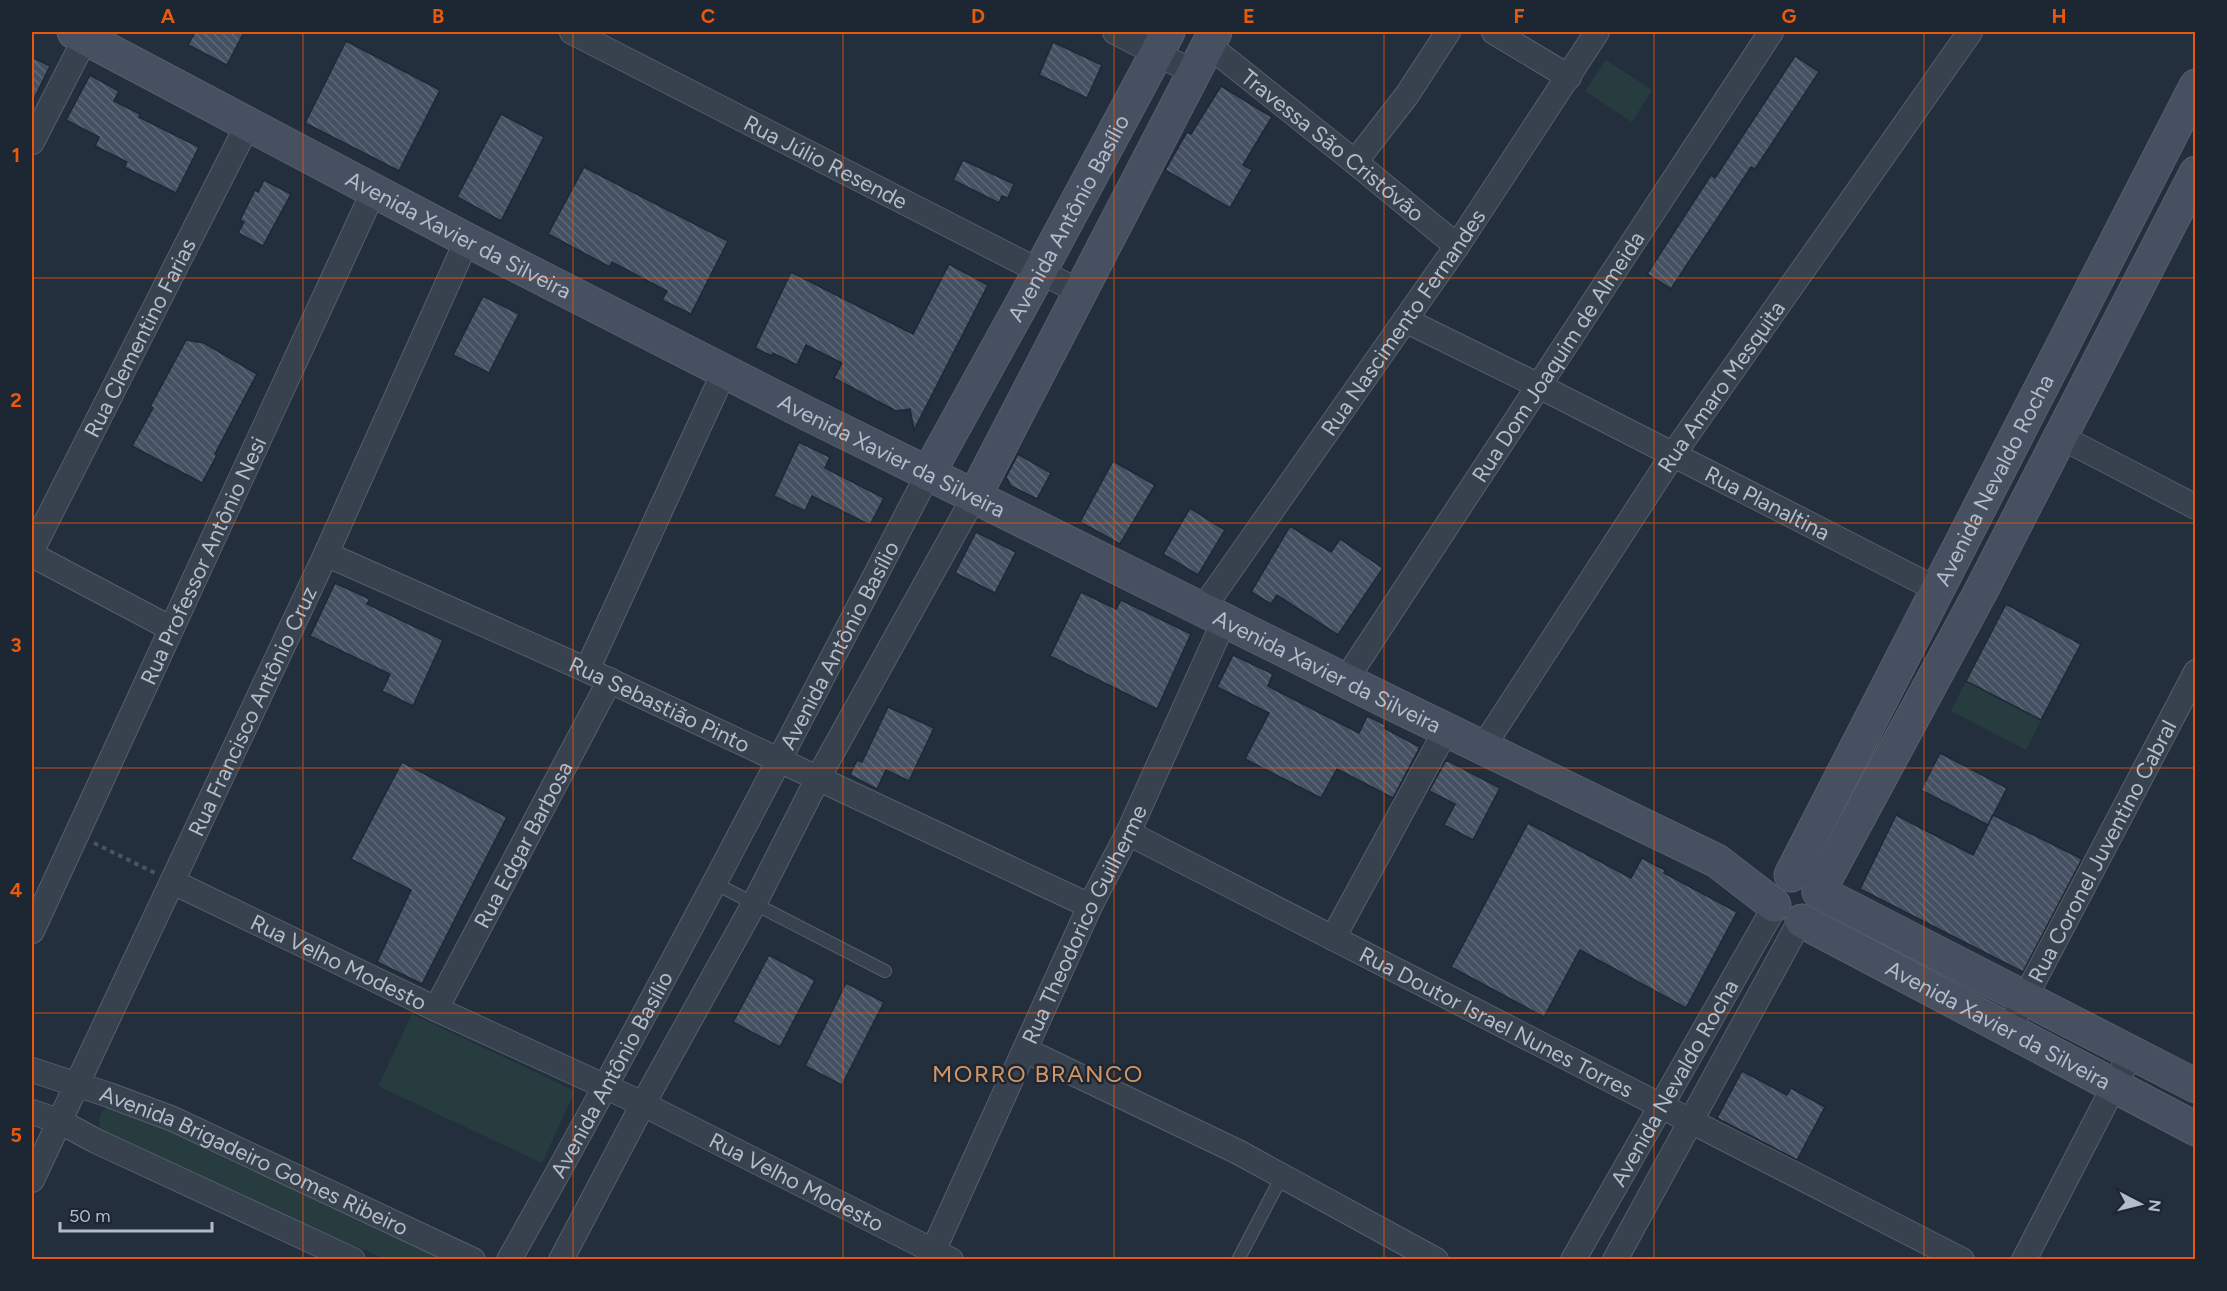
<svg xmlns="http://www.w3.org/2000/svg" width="2227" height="1291" viewBox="0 0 2227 1291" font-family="Figtree,sans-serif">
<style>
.green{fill:#263c3f}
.building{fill:url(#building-back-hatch);stroke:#1f2835;stroke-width:1.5}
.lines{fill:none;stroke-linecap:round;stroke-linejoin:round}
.lane-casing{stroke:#565f6c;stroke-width:14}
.street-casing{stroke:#565f6c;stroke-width:26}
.secondary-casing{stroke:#565f6c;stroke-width:35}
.path{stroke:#44595c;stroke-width:4;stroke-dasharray:4.5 4.5;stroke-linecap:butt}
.lane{stroke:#38414e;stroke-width:12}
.street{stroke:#38414e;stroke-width:24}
.secondary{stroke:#465061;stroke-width:33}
.grid{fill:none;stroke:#e8590c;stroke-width:1.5;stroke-opacity:0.55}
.labels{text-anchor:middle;stroke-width:5;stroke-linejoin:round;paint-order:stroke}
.street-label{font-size:22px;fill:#b4bcc9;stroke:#1d2633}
.neighbourhood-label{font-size:24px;letter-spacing:1.5px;fill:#d59563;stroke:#1d2633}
.neatline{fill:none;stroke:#e8590c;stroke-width:2}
.grid-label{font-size:20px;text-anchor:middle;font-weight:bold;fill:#e8590c}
</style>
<defs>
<pattern id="building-back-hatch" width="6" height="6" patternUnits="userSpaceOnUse" patternTransform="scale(1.5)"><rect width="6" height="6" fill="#455162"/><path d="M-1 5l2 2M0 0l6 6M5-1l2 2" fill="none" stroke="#5d6877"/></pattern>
</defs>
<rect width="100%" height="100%" fill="#242f3e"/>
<g class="green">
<polygon points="1606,60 1652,90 1632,122 1585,91"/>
<polygon points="1966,681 2041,720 2026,750 1951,711"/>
<polygon points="412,1014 575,1091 542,1163 378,1086"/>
<path d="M 116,1104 L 453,1259 L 385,1259 L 107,1137 C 94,1126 98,1106 116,1104 Z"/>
</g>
<g class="building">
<polygon points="195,32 244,32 227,65 188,45"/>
<polygon points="346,41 440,90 399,171 305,123"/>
<polygon points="1053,42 1102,65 1087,98 1039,75"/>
<polygon points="1795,56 1819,72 1755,169 1751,167 1671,289 1647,274 1711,175 1715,178"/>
<polygon points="32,57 50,66 32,103"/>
<polygon points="90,75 119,91 114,101 140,114 139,117 199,147 176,193 124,167 127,162 95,146 99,137 66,120"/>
<polygon points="1221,86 1272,117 1243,165 1252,170 1230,208 1165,170 1187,132 1191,134"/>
<polygon points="501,114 544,137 501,221 457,197"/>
<polygon points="963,160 1014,184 1008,198 1002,196 999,203 953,180"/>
<polygon points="584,167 728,241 691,314 662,300 667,291 612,262 610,267 548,234"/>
<polygon points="264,180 291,194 263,246 238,233 244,222 240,220 255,190 258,192"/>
<polygon points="949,264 988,285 914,430 910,409 896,411 834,378 842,363 806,345 797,365 773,353 772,356 755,348 791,272 913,334"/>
<polygon points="483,296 519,314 489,373 453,355"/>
<polygon points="186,340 204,343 257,374 215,454 217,455 202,483 132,446 153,408 150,407"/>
<polygon points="799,442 830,457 825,468 884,498 870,525 812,496 805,511 774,496"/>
<polygon points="1018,454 1051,473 1037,499 1011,486 1006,477"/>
<polygon points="1113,461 1155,485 1120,544 1080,522"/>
<polygon points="1190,508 1225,530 1198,575 1163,554"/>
<polygon points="1290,526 1331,552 1340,539 1383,568 1338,635 1277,595 1271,604 1251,592"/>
<polygon points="976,532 1016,552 995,593 955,573"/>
<polygon points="335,583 370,599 367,604 443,640 413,706 382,691 390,674 310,636"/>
<polygon points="1081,592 1116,609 1121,600 1191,634 1157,709 1050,656"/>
<polygon points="2006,604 2081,644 2041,720 1966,681"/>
<polygon points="1233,655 1273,674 1268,686 1359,733 1367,716 1386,725 1384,728 1420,747 1393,798 1337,769 1321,798 1245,759 1269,713 1217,687"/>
<polygon points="888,707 934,728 909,781 886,770 877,789 850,775 857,760 862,762"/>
<polygon points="1940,753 2007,788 1988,825 1921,790"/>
<polygon points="1446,760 1500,788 1473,840 1444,825 1455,804 1429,791"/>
<polygon points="402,762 507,817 422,984 377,962 411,890 351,859"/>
<polygon points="1896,815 1973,855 1993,815 2082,859 2023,972 1860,889"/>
<polygon points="1528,823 1631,878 1642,858 1665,870 1664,873 1737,912 1686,1008 1580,950 1544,1017 1451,967"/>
<polygon points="769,955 815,980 780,1047 733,1022"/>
<polygon points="846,983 884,1002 842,1085 805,1066"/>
<polygon points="1742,1071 1787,1095 1791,1088 1825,1107 1797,1160 1717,1118"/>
</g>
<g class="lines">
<g class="lane-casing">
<g id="lane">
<polyline points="714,883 885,971"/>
<polyline points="1238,1260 1282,1176"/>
</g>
</g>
<g class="street-casing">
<g id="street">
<path id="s1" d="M 572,32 L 1080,292"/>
<polyline points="1115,32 1193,72"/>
<polyline points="1494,32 1569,77"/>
<path id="s2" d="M 1208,45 L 1355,162 L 1457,246"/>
<polyline points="32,142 86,37"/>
<polyline points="1355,162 1407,95 1448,32"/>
<path id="s3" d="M 1405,320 L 1539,386 L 1938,590"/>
<polyline points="2061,437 2196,507"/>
<path id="s4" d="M 32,550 L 248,124"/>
<path id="s5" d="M 326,554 L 587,670 L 1090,906"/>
<polyline points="32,555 170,628"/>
<path id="s6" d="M 1202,610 L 1457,246 L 1597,32"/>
<polyline points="587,670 724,372"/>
<path id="s7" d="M 1345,681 L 1771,32"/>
<path id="s8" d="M 1483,747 L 1672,456 L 1970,32"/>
<path id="s9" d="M 1128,833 L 1962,1260"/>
<path id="s10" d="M 173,882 L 436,1009 L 643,1104 L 951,1260"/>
<path id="s11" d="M 32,931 L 374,190"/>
<polyline points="1333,938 1446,730"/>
<path id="s12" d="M 436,1009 L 610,680"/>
<path id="s13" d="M 2008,1030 L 2196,672"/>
<polyline points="1025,1050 1238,1152 1436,1260"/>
<path id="s14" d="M 32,1070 L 109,1095 L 173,1119 L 473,1260"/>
<polyline points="32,1112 59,1121 96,1141 353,1260"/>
<path id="s15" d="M 32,1180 L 326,554 L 467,240"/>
<path id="s16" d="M 509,1260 C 655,1001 791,738 928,474"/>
<polyline points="561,1260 643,1104 754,904 818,778 974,497"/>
<path id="s17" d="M 929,1260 L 1090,906 L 1128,833 L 1224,621"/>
<path id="s18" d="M 1573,1260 L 1775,906"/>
<polyline points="1615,1260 1800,921"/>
<polyline points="2024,1260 2131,1053"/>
</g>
</g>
<g class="secondary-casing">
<g id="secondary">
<path id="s19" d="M 74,32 L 467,240 L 806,413 L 1391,703 L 1717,861 L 1774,905"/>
<path id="s20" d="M 928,474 L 1040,271 L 1168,32"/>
<polyline points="974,497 1215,32"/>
<path id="s21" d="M 1791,875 L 2196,86"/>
<polyline points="1819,891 1981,591 2196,173"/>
<polyline points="1819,892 2196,1086"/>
<path id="s22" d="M 1802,921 L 2196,1129"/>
</g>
</g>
<polyline class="path" points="94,843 155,873"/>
<use href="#lane" class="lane"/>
<use href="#street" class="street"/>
<use href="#secondary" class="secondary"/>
</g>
<path class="grid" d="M 303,32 L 303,1260M 573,32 L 573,1260M 843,32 L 843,1260M 1114,32 L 1114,1260M 1384,32 L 1384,1260M 1654,32 L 1654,1260M 1924,32 L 1924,1260M 32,278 L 2196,278M 32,523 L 2196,523M 32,768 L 2196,768M 32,1013 L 2196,1013"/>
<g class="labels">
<g class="street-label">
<text dy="8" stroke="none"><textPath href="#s2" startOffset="160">Travessa São Cristóvão</textPath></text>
<text dy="8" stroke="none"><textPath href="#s1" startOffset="285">Rua Júlio Resende</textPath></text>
<text dy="8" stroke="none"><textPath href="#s20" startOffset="292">Avenida Antônio Basílio</textPath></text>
<text dy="8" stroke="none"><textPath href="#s19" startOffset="435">Avenida Xavier da Silveira</textPath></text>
<text dy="8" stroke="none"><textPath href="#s6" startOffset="351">Rua Nascimento Fernandes</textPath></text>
<text dy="8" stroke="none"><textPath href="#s4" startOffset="238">Rua Clementino Farias</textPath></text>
<text dy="8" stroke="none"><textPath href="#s7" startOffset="388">Rua Dom Joaquim de Almeida</textPath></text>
<text dy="8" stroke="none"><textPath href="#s8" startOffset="432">Rua Amaro Mesquita</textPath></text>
<text dy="8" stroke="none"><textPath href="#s19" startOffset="921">Avenida Xavier da Silveira</textPath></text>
<text dy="8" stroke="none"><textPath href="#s21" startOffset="444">Avenida Nevaldo Rocha</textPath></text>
<text dy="8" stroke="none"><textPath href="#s3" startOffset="406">Rua Planaltina</textPath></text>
<text dy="8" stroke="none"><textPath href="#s11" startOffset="408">Rua Professor Antônio Nesi</textPath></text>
<text dy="8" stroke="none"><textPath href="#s16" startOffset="698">Avenida Antônio Basílio</textPath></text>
<text dy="8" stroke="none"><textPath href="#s19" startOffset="1407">Avenida Xavier da Silveira</textPath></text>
<text dy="8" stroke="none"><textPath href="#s5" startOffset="366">Rua Sebastião Pinto</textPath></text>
<text dy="8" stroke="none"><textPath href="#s15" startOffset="518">Rua Francisco Antônio Cruz</textPath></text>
<text dy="8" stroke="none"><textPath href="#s12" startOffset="186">Rua Edgar Barbosa</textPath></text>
<text dy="8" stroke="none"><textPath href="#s13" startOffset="202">Rua Coronel Juventino Cabral</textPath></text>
<text dy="8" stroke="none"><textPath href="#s17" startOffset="370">Rua Theodorico Guilherme</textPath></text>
<text dy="8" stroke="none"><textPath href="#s10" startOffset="184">Rua Velho Modesto</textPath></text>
<text dy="8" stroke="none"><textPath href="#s9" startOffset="414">Rua Doutor Israel Nunes Torres</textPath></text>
<text dy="8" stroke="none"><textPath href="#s22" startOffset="222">Avenida Xavier da Silveira</textPath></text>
<text dy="8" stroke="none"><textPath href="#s16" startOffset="212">Avenida Antônio Basílio</textPath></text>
<text dy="8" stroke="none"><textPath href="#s18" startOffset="204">Avenida Nevaldo Rocha</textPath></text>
<text dy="8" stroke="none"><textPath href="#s14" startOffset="240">Avenida Brigadeiro Gomes Ribeiro</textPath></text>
<text dy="8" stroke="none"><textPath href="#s10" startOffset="692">Rua Velho Modesto</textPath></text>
</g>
<g class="neighbourhood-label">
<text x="1038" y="1082">MORRO BRANCO</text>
</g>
</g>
<rect width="2227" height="1291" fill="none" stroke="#1d2633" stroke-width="66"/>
<g transform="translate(2140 1204) rotate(97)" stroke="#1d2633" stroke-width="4.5" paint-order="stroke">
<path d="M0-4.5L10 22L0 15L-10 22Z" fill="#b4bcc9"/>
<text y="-9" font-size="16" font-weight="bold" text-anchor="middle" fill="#b4bcc9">N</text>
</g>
<path d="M60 1222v9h152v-9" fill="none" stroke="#b4bcc9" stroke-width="3"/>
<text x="69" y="1222" font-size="18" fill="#b4bcc9" stroke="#1d2633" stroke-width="4.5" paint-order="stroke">50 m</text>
<rect x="33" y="33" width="2161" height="1225" class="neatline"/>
<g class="grid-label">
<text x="168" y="23">A</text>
<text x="438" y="23">B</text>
<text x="708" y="23">C</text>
<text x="978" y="23">D</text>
<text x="1249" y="23">E</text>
<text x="1519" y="23">F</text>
<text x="1789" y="23">G</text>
<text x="2059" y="23">H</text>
<text x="16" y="162">1</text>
<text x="16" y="407">2</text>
<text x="16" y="652">3</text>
<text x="16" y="897">4</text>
<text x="16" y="1142">5</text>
</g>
</svg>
